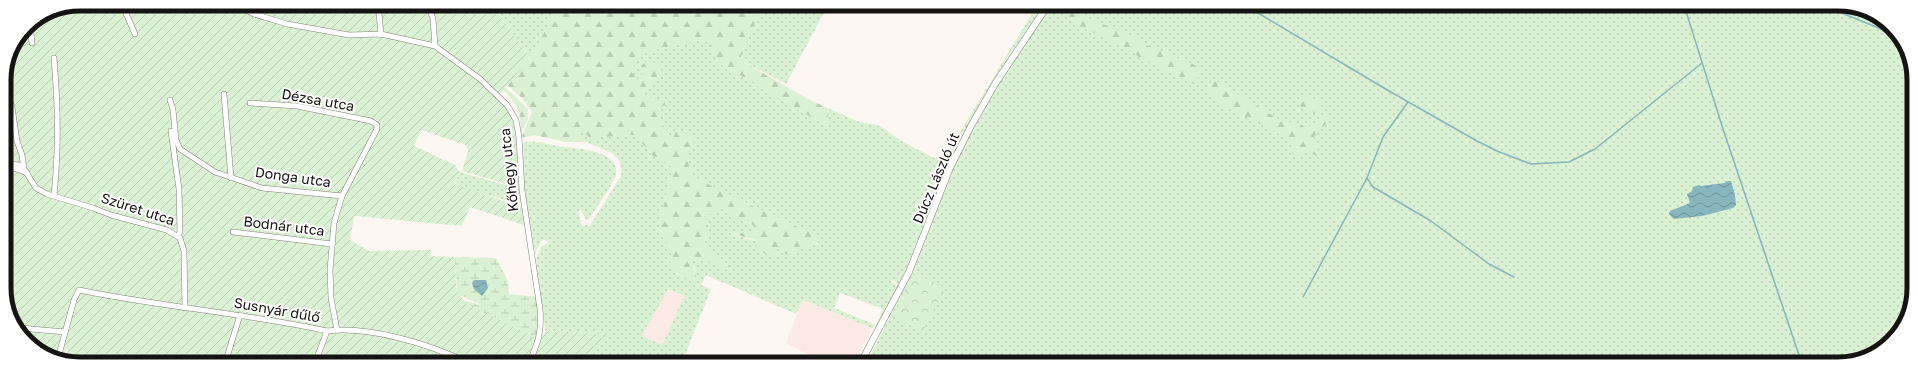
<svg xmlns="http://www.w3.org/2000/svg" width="1918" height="368" viewBox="0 0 1918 368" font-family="'Golos Text',sans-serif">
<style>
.industrial{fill:#feeae4}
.grass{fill:url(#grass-dots);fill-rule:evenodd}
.forest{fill:url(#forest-firs)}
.wetland{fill:url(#wetland-marsh)}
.park{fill:url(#park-crowns)}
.garden{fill:url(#garden-furrows)}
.water{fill:url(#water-waves)}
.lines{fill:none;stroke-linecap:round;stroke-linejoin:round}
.stream{stroke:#87b6be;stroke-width:1.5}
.minor-casing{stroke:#84817b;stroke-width:6}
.tertiary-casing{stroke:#84817b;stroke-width:7}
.minor{stroke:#fff;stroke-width:5}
.tertiary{stroke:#fff;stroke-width:6}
.labels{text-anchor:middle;stroke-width:4;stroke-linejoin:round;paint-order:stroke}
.street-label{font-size:14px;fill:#161412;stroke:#fff}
.rim{fill:none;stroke:#161412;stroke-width:5}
</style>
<defs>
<pattern id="grass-dots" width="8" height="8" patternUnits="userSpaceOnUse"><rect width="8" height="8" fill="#dbf1d3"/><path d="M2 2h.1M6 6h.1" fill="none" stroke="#bbceb4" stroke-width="1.8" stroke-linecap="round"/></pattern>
<pattern id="forest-firs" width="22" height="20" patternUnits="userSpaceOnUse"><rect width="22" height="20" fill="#dbf1d3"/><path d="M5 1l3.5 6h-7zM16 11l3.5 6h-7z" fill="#bbceb4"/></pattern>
<pattern id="wetland-marsh" width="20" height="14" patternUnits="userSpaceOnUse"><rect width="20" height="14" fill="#dbf1d3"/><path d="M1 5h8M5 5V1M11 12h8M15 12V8" fill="none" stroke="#bbceb4"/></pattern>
<pattern id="park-crowns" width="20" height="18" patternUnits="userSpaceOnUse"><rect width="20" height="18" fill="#dbf1d3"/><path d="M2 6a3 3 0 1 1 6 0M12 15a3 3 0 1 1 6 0" fill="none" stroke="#bbceb4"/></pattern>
<pattern id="garden-furrows" width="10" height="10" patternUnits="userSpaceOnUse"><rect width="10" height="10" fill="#dbf1d3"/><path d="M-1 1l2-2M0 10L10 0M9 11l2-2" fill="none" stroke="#bbceb4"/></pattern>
<pattern id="water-waves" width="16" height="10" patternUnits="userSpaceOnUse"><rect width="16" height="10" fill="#87b6be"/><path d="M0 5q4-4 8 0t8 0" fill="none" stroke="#6d9399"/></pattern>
</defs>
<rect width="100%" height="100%" fill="#fcf8f1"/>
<g class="industrial">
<polygon points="667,289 684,296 662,345 642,336"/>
<polygon points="802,300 872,328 854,364 827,364 786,343"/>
</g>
<g class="grass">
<polygon points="492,4 560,4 530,58"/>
<polygon points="765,4 819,4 826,9 786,84 740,60 746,42"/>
<path d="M 1029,4 L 1848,5 L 1892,26 L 1912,65 L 1913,298 L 1888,345 L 1843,364 L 866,364 L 912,273 L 940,186 L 900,284 L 891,280 L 891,282 L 899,286 L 878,324 L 872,328 L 803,300 L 796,314 L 706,275 L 701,285 L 711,289 L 685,355 L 705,364 L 586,363 L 607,335 L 545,330 L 536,259 L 541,247 L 548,243 L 546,240 L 542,240 L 535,253 L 525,195 L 522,165 L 522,145 L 525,142 C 537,140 547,144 558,146 C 574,149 620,149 616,174 C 615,182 595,210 589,219 L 586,220 L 581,210 L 578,211 L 582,225 L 584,226 L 588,224 L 589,227 L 621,176 C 624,152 606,151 588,143 C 583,140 579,134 575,130 L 601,137 L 635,135 L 653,156 L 673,167 L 659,225 L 665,242 L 673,251 L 676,274 L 685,277 L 696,272 L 691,260 L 703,260 L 729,270 L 729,266 L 714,255 L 704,245 L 708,226 L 704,220 L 718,206 L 736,217 L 755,226 L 754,233 L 732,234 L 777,248 L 787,255 L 802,248 L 818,244 L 818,236 L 726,194 L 692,175 L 687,159 L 672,140 L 658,117 L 659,108 L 655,102 L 643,92 L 662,71 L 642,74 L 639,80 L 630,72 L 640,53 L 698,40 L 710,42 L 717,62 L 826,126 L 830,109 L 857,121 L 880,126 L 903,142 L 936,159 L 945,157 L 1030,17 L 1032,11 ZM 668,289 L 684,296 L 662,345 L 642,336 ZM 840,293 L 883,309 L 876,325 L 834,308 Z"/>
<polygon points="460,172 520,189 522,201 520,203 516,203 454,186"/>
</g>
<g class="forest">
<path d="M 560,4 L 741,4 L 749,12 L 753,4 L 765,4 L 746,42 L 740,60 L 808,99 L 830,109 L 826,126 L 717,62 L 710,42 L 698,40 L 640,53 L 631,72 L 639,80 L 642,74 L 642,65 L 648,61 L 657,63 L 662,71 L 643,92 L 655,102 L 664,100 L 665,105 L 659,108 L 658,117 L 672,140 L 676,132 L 686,134 L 695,140 L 687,159 L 692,175 L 726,194 L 818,236 L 820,241 C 818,244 793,252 787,255 L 777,248 L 775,256 L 756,251 L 755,240 L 730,233 L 754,233 L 755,226 L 736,217 L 718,206 L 704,220 L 708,226 L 704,245 L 714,255 L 729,266 L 729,271 L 703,260 L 692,260 L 697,280 L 693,283 C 680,273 674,275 669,258 L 673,251 L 665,242 L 659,225 L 673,167 L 653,156 L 635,135 L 601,137 L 594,141 L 584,133 L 576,130 L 587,142 L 566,142 L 534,135 L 523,138 L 522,136 L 532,112 L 522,98 L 507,85 L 530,58 Z"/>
<polygon points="1066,7 1090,19 1132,36 1143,44 1193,64 1201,70 1196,85 1140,58 1132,51 1075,24 1073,20 1062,12"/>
<path d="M 469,62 L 505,87 L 528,109 L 528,119 L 521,133 C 520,124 521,116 517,108 C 507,89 485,76 469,62 Z"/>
<polygon points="1213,79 1285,123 1294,121 1307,128 1329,114 1326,124 1314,137 1315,145 1321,155 1318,157 1305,150 1296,157 1292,153 1293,145 1275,131 1227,108 1205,91"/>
<polygon points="1306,96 1318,100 1322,107 1317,113 1306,112 1297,102"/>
</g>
<polygon class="wetland" points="454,257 496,258 508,281 509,294 538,297 541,323 537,339 468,306 465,301 481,305 462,296 458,296"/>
<polygon class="park" points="915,273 945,288 923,331 893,316"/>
<polygon class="garden" points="80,4 492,4 530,58 499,95 510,112 516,128 517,162 520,188 462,171 468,151 466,145 421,130 414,146 455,165 460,172 454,184 521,207 526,226 470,207 462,226 354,216 350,240 369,251 431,250 431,256 454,257 457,292 467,304 538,339 545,333 545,330 608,335 586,363 70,363 68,362 67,346 63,360 30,345 6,303 4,80 10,51 26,26 51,10"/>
<g class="water">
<polygon points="1728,181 1731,181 1735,195 1736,205 1733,208 1702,216 1674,219 1669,214 1670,211 1690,203 1687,194 1692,191 1693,187 1699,185 1701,186 1724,183"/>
<polygon points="474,280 486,280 488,288 482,296 474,289 472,283"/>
</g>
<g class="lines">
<g class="stream">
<polyline points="1243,4 1389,91 1477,141 1497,151 1531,164 1569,162 1595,149 1702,63"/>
<polyline points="1684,5 1723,129 1802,364"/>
<polyline points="1822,5 1896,35"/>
<polyline points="1367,178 1373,187 1431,221 1489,264 1514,277"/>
<polyline points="1303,297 1367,178 1383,137 1408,102"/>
</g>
<g class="minor-casing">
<g id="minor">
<polyline points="122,4 135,34"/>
<path d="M 234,4 L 254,14 L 287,24 L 349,35 L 381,34 L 435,46 L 480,79 L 507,105 L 516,120 L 519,137 L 522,190 L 540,309 C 542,332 538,343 529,363"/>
<polyline points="378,4 381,34"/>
<polyline points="428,4 433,19 435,46"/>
<polyline points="30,24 32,43"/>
<polyline points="4,85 12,107 17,141 22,155 24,169 36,188 47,194 93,208 111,215 167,230 180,238 184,251 185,308"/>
<polyline points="224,94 231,178"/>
<polyline points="170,100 173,110 176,140 180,149 215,172 262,188 342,196"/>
<polyline points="250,103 297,106 371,121 377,125 377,129 342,196 334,223 330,270 331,298 337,330"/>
<polyline points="171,131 179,189 180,232 178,236"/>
<polyline points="8,164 19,165 24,169"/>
<polyline points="5,165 27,173"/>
<path d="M 54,195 C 59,149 58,104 54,58"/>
<polyline points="233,232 332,244"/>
<polyline points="20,328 65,332"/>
<polyline points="227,357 240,315"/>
<path d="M 58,358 L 74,300 L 79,290 C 161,307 245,313 327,331 C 370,326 430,344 468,363"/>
<polyline points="315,363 327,331"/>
</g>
</g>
<g class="tertiary-casing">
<polyline id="tertiary" points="860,364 909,272 950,168 971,126 995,84 1046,8"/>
</g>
<use href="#minor" class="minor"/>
<use href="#tertiary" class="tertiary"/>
</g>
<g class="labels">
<g class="street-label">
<text transform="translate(318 100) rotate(10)" y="5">Dézsa utca</text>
<text transform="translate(509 170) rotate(-96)" y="5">Kőhegy utca</text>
<text transform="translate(293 177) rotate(8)" y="5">Donga utca</text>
<text transform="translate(936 178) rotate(-67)" y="5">Dúcz László út</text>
<text transform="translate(138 209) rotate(18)" y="5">Szüret utca</text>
<text transform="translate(284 226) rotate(7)" y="5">Bodnár utca</text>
<text transform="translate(277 310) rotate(10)" y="5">Susnyár dűlő</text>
</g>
</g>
<path d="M0 0H1918V368H0ZM80 11H1838A69 69 0 0 1 1907 80V288A69 69 0 0 1 1838 357H80A69 69 0 0 1 11 288V80A69 69 0 0 1 80 11Z" fill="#fff" fill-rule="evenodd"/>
<path class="rim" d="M80 11H1838A69 69 0 0 1 1907 80V288A69 69 0 0 1 1838 357H80A69 69 0 0 1 11 288V80A69 69 0 0 1 80 11Z"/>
</svg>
